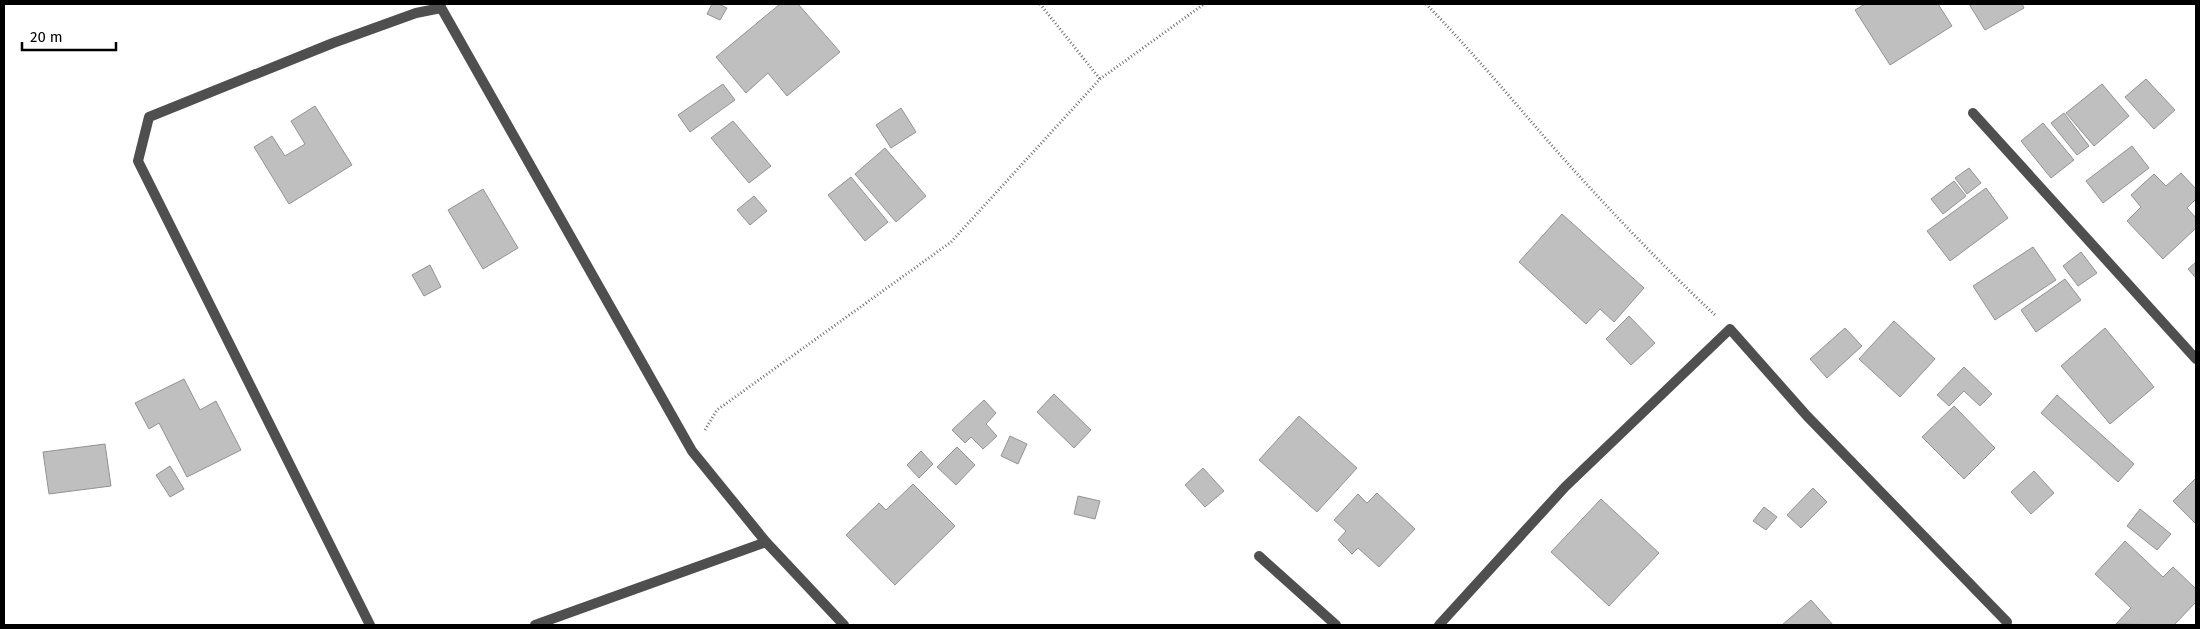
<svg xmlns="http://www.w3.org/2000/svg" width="2200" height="629" viewBox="0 0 2200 629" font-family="'Fira Sans',sans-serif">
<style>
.building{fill:#bfbfbf;stroke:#939393}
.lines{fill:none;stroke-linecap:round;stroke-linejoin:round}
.path{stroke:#717171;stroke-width:3;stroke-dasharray:1 2.5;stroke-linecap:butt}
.minor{stroke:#4f4f4f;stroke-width:10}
</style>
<rect width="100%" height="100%" fill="#fff"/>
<g class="building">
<polygon points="712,4 719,4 727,8 720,20 707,14"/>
<polygon points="780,4 798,4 840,52 787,96 768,73 746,93 716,57"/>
<polygon points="1865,4 1938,4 1952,26 1890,65 1855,10"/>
<polygon points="1969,4 2022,4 2024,8 1985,30"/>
<polygon points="2146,79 2175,110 2154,129 2125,97"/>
<polygon points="723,84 735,100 690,132 678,115"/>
<polygon points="2102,84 2129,116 2094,146 2066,113"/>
<polygon points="315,106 352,165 289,204 254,147 272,136 285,156 305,144 291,121"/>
<polygon points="901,108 916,132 891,148 876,125"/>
<polygon points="2064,113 2089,146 2077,155 2051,123"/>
<polygon points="733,121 771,166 749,183 711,138"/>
<polygon points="2043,123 2074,160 2051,178 2021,141"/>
<polygon points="2132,146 2149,168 2103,203 2086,181"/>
<polygon points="885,148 926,196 896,222 855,174"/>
<polygon points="1969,168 1981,183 1967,194 1955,178"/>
<polygon points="2181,173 2196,189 2196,199 2187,208 2196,218 2196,228 2163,259 2127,221 2141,207 2131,195 2154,174 2166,186"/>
<polygon points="851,177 888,222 865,241 828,195"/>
<polygon points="1954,181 1966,196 1943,214 1931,199"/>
<polygon points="1986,188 2008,218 1950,261 1927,231"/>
<polygon points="483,189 518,248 483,269 448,210"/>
<polygon points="754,196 767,211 750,225 737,210"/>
<polygon points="1562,214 1644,288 1614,322 1600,309 1586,324 1519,262"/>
<polygon points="2033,247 2056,280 1995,320 1973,286"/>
<polygon points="2081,252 2097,273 2078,286 2063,266"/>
<polygon points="2196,262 2196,278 2188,269"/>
<polygon points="430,265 441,287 424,296 412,275"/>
<polygon points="2065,279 2081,300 2036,332 2021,310"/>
<polygon points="1629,316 1655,343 1631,365 1606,339"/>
<polygon points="1894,321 1935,359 1900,397 1859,359"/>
<polygon points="1845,328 1862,346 1827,378 1810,359"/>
<polygon points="2105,328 2154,387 2110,424 2061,366"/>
<polygon points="1964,367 1992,394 1980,406 1964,391 1949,406 1937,395"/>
<polygon points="184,379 200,410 216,401 241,450 187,477 159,423 149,429 135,403"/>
<polygon points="1054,394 1091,430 1074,448 1037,412"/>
<polygon points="2057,395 2134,464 2118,482 2041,413"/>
<polygon points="984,400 996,413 986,424 997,436 983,449 971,437 965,443 952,430"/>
<polygon points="1954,406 1995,448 1964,479 1922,437"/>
<polygon points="1299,416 1357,468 1317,512 1259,460"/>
<polygon points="1010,436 1027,444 1018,464 1001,456"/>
<polygon points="105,444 111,486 49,494 43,452"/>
<polygon points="957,447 975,465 956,485 937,467"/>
<polygon points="921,451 933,464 919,478 907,465"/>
<polygon points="170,466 184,489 170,497 156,475"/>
<polygon points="1203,468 1224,491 1205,507 1185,485"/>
<polygon points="2034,471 2054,493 2031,514 2011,492"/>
<polygon points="2196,478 2196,524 2173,501"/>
<polygon points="913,484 955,526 895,585 846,535 879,503 886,510"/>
<polygon points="1813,488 1827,502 1801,528 1787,515"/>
<polygon points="1377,493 1415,529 1379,567 1358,548 1352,554 1338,540 1346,531 1334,520 1358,494 1367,503"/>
<polygon points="1078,496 1100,501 1095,519 1074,514"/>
<polygon points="1601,499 1659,553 1609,606 1551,552"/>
<polygon points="1764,507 1777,517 1766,530 1753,521"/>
<polygon points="2140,509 2171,534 2157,550 2127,526"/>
<polygon points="2125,541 2163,577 2173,567 2196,589 2196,602 2174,625 2116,624 2131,608 2095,574"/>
<polygon points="1811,600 1833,625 1782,625"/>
</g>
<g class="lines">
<g class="path">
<polyline points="1040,4 1100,79"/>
<path d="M 1426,4 C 1480,59 1528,120 1580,177 C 1623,224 1668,271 1715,315"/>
<polyline points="705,430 717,410 951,242 1100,79 1204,4"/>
</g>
<g class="minor">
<polyline points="439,4 692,451 766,542 844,625"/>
<polyline points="1973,113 2196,359"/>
<polyline points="1259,556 1336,625"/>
<polyline points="370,625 138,161 149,117 333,43 416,13 441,8"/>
<polyline points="535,625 766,542"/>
<polyline points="1439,625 1565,487 1730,329 1807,416 2007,622"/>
</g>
</g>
<rect width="2200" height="629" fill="none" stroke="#000000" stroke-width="10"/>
<path d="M22 42v8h94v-8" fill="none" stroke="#000000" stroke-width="2.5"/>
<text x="30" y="42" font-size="15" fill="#000000" stroke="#ffffff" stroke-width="4" paint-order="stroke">20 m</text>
</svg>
